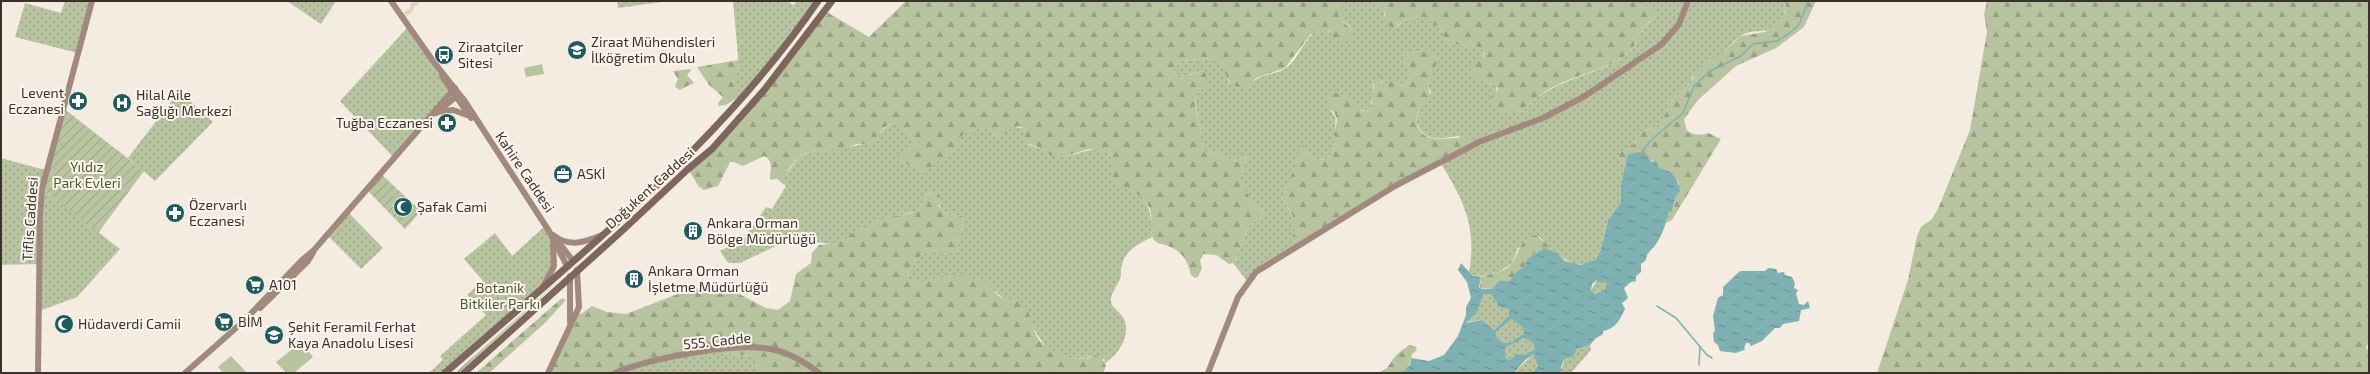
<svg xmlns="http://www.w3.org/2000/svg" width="2370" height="374" viewBox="0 0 2370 374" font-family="'Exo 2',sans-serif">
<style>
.grass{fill:url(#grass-dots)}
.forest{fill:url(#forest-firs)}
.garden{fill:url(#garden-furrows)}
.pitch{fill:#b8c4a0}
.plaza{fill:url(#plaza-grid)}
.water{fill:url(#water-ripples);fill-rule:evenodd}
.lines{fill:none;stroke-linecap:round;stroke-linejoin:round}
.stream{stroke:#7fb0b2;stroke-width:1.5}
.secondary{stroke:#a18a7d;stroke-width:6}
.primary{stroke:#7d675c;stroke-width:7}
.labels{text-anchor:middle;stroke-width:4;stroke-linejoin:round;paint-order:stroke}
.poi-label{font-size:14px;fill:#3b302b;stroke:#fbf5ee;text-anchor:start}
.park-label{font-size:14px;fill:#4a5a2e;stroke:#fbf5ee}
.street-label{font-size:14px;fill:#3b302b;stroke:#fbf5ee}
</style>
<defs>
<pattern id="grass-dots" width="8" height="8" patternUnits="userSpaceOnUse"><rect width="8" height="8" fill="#b8c4a0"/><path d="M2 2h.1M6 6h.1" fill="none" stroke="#97a083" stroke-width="1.8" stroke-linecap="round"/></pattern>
<pattern id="forest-firs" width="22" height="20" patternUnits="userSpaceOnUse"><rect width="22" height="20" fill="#b8c4a0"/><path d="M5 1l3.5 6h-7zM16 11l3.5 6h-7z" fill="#97a083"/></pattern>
<pattern id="garden-furrows" width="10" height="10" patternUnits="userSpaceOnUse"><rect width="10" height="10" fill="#b8c4a0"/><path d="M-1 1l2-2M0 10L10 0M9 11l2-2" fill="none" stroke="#97a083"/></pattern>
<pattern id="plaza-grid" width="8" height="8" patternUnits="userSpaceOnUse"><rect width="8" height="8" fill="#ecdcc8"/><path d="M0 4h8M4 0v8" fill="none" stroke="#cbbdac"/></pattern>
<pattern id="water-ripples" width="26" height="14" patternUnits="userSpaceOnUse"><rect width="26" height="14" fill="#7fb0b2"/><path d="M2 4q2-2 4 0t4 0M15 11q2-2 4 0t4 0" fill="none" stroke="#699091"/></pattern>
</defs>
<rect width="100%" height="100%" fill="#f4ebe1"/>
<g class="grass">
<polygon points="65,1 92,1 78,53 15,37 25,3 61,13"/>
<polygon points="287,1 336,1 321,24"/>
<polygon points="617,1 669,1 618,8"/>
<polygon points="733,1 787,1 794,5 796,1 817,1 741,100 733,80 739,67"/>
<path d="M 1342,1 L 1376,1 L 1386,8 L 1384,16 L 1396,27 L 1407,19 L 1425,17 L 1433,24 L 1440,26 C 1443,30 1442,35 1445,38 C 1454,49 1472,43 1484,50 L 1479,80 L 1497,86 L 1496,92 L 1509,113 L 1523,111 C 1550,79 1591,78 1625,56 C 1636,49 1636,38 1644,28 C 1648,23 1654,18 1658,13 L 1604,1 L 1786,1 C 1783,46 1760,22 1739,37 C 1734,40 1730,46 1726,50 C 1716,60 1703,68 1692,77 L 1691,82 L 1670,102 L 1662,121 L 1656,127 L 1646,130 L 1637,136 L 1634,144 L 1618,156 L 1626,171 L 1621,188 L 1621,202 L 1607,222 L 1600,252 L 1593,262 C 1572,272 1553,251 1540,237 L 1518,248 L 1512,263 L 1499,272 L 1477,277 L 1469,273 C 1477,226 1464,201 1440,162 L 1460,136 C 1440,138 1423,144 1416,120 L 1421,106 L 1431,93 L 1428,86 L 1430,80 L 1427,50 L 1405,54 L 1404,59 L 1410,73 L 1407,84 L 1400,86 L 1389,82 L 1385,89 L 1382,87 L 1382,81 L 1373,84 L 1374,94 L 1369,109 C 1358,115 1351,103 1344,95 L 1331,111 C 1338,118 1335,122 1335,131 C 1335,150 1333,164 1310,159 L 1305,149 L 1284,193 L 1282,200 C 1298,218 1295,227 1293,250 L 1247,281 L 1233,263 C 1243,249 1244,221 1262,217 L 1264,209 L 1256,208 L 1239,181 L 1247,157 L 1235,161 L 1211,151 L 1205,151 L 1202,145 C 1204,127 1193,113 1196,94 L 1206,86 L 1206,74 L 1202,71 L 1182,77 L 1174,73 L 1174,68 L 1182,61 L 1209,58 C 1219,62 1228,71 1229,82 L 1250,85 C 1258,73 1275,76 1286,68 C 1302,57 1303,33 1325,28 L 1330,33 L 1351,27 L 1342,21 Z"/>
<polygon points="409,26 451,91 395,159 340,101"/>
<polygon points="179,91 213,122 155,181 128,158"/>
<path d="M 898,122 L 916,142 L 900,161 L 924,172 L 957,145 C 957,129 976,129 988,128 L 998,137 L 1013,127 L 1024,128 L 1028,145 C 1041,146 1051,158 1066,156 C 1082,154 1093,145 1109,153 L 1124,188 C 1151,193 1151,215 1152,237 C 1140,243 1125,250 1122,265 C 1120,269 1122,275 1120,279 C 1117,286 1110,294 1111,302 C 1113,309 1121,312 1124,319 C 1131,336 1119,354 1105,363 L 1104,359 L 1091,356 L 1084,359 L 1070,357 L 1046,348 L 1015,300 L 1004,299 L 980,279 L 939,277 L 929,282 L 915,283 L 909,279 L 908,273 L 919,257 L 931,250 L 946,254 L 958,251 C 956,238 966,228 962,216 L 945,213 L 929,192 L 917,211 L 875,221 L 849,238 L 834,244 L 790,239 L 740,263 L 728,263 L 720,251 L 744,239 L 766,207 L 772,209 L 786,186 L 777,179 C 780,175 784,175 787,172 C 792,168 795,160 800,156 C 809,149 852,149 866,143 C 879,137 883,125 898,122 Z"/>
<polygon points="1,158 45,170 42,189 120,249 77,297 39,311 39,264 1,265"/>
<polygon points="347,211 383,248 361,269 327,235"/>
<polygon points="546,225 549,231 555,260 547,281 445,373 429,373 443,360 440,356 486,315 467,295 483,281 464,259 495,233 512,256"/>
<polygon points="1597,280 1606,282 1607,286 1604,290 1595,294 1591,290"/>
<polygon points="1484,294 1491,294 1499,305 1509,309 1510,316 1494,330 1482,320 1466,322 1477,312"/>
<polygon points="1512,319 1524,329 1524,333 1512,342 1503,343 1497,338 1496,332"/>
<polygon points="1524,338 1532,342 1535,349 1524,355 1516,354 1510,360 1506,358 1505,348"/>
<polygon points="1590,345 1591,350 1571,373 1557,373 1561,372 1564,359 1573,357 1577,349"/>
<polygon points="709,352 753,356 757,363 757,373 615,373 630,367"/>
<polygon points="1533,354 1535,355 1538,364 1535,372 1514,373"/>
</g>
<g class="forest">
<path d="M 906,1 L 1342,1 L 1342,21 C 1348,27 1354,28 1354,37 L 1349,43 C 1332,44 1338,40 1328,30 L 1319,30 L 1310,35 L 1285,68 L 1256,78 L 1246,89 L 1232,85 L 1222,67 L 1209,58 L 1182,61 L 1174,68 L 1174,73 L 1182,77 L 1203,71 L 1206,74 L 1206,86 L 1196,94 C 1192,113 1204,127 1202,145 L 1205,151 L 1211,151 L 1235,161 L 1247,157 L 1240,181 L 1256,208 L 1264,209 L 1262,217 C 1244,221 1243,249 1233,263 L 1229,264 L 1216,255 L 1203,254 L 1200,261 L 1202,268 L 1198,277 L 1195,278 L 1191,275 C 1188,261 1182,251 1168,246 C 1163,244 1158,244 1154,240 C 1148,231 1154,217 1149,207 C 1140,189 1127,194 1116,182 C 1108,172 1115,161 1109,153 L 1089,149 L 1066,156 L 1053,157 L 1036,146 L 1024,143 L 1022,140 L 1025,131 L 1024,128 L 1018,126 L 998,137 L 988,128 C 966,130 962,130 955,150 L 924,172 L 900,161 L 897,158 L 916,142 L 898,122 C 880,126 881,133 871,145 C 867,145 863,143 859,144 C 852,144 848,150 842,150 C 830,152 811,148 800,156 C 789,165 789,177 771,180 L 770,178 C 770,169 774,161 764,156 L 743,166 L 734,162 L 730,162 L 718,186 L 704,190 L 699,187 L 688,169 L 712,149 L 825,11 L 869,37 Z"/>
<path d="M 1376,1 L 1604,1 C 1614,5 1627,0 1638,3 C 1645,5 1652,9 1659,12 C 1654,18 1648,22 1644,28 C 1636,38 1636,48 1625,56 C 1590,78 1551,77 1523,111 C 1511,115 1501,112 1492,105 L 1491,96 L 1498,90 L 1497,86 L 1479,80 L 1470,72 L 1471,65 L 1483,59 L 1484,50 C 1472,43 1454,49 1445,38 C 1442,35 1443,30 1440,26 L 1433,25 L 1425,17 L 1407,19 L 1395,27 L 1390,27 L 1384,21 L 1386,8 Z"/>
<path d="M 1786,1 L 1816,1 L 1804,27 L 1776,48 L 1736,66 L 1698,100 L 1684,119 L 1687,131 C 1694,135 1700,136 1708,133 L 1721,139 L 1672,220 L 1666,223 L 1668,212 L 1673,209 L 1676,196 L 1679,192 L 1679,183 L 1668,170 L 1659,168 L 1655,160 L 1650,161 L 1649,157 L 1629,155 L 1625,165 L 1626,171 L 1618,156 L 1622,150 L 1634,144 L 1637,136 L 1646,130 L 1656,127 L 1662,121 L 1670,102 L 1691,82 L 1697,69 L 1725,51 L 1740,36 L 1765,32 L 1776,27 L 1785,13 Z"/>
<polygon points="1987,1 2369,1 2369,343 2366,347 2369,351 2369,373 1877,373 1908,280 1917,236 1921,227 1932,219 1938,209 1970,130 1987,32 1984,14"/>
<path d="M 1427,50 L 1433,50 L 1439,57 L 1428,86 L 1430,96 C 1422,106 1412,115 1419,129 C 1430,149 1460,130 1479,142 L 1428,168 L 1293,250 C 1291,226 1301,220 1282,200 C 1287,180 1297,170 1300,147 L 1304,146 L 1310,159 C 1333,164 1335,150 1335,132 C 1335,128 1337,123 1337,119 C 1334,108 1325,109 1329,94 C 1334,93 1340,92 1344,95 C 1351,100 1363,122 1371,105 C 1375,96 1372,87 1376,77 L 1381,76 L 1382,87 L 1385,89 L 1389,82 L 1393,80 L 1400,86 L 1407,84 L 1410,73 L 1404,59 L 1405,54 Z"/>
<polygon points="739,60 739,67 733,80 740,96 726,105 719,106 718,103 723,97 709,85 697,67"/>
<polygon points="692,69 687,75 694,83 679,90 675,86 678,79 673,71"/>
<path d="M 938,191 L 941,199 L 938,205 L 945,213 L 962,216 C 966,227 956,238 958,251 L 946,254 L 931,250 L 919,257 L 908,273 L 909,279 L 915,283 L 948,275 L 980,279 L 991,284 C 999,306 1010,294 1022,303 C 1030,309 1030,319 1033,328 C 1040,346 1047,348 1064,354 C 1070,356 1076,359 1084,359 C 1091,358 1093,354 1101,356 L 1106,366 L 1103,373 L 757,373 L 757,363 L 753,356 L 709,352 L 648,362 L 615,373 L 548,373 L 578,312 L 581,314 L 592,306 L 607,312 L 626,314 L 675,295 L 713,284 L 722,285 L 766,308 L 778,310 L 790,301 L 796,274 L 811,263 L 812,253 L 819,245 C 849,243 851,231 875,221 C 888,216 903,216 917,211 L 929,192 Z"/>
<path d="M 1536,235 L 1557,253 L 1542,249 L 1527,259 L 1525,266 L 1513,276 L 1511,281 L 1499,281 L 1492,289 L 1480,288 L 1481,277 C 1490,273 1500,274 1508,267 C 1520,257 1517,239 1536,235 Z"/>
<polygon points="562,298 566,300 546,322 489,373 476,373"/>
<polygon points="1409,345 1416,347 1417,350 1412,354 1407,373 1378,373 1387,368 1396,355"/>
</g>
<g class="garden">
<polygon points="63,108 144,171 98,233 42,189"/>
<polygon points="381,174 421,211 405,229 367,190"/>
<polygon points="562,278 459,373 455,373"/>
</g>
<g class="pitch">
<polygon points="542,64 544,74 526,77 524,68"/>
<polygon points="301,342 313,357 294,373 286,373 276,362"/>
<polygon points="231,356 247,373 223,373 218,367"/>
</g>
<polygon class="plaza" points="414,1 420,1 405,20 402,16"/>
<g class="water">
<path d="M 1638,152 L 1648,156 L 1651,162 L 1656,160 L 1659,168 C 1672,169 1678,179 1680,191 L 1676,196 L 1672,211 L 1668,212 C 1667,222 1662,235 1656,244 C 1652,250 1646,253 1646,260 L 1641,264 L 1641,272 L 1636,276 L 1636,281 L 1631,282 L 1624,288 L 1628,298 L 1622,303 L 1625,309 C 1620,320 1615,329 1603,331 L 1603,334 L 1595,339 L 1590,345 L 1577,349 L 1573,357 L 1564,359 L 1561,367 L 1562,371 L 1557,373 L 1540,373 L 1540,371 L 1538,373 L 1533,373 L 1538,366 L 1534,354 L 1525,360 L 1514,373 L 1407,373 L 1406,369 L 1410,365 L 1411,358 L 1429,361 L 1444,355 L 1458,336 L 1466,315 L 1466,307 L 1471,298 L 1467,282 L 1458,270 L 1461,263 L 1473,276 L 1481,277 L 1479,287 L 1482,289 L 1492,289 L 1499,281 L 1510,281 L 1514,274 L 1525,266 L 1527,259 L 1544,248 L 1557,253 L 1565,261 L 1581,265 L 1595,260 L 1600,252 L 1608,220 L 1621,202 L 1621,186 L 1627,157 L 1629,154 ZM 1597,280 L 1598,283 L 1602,281 L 1606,283 L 1607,286 L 1604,290 L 1595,294 L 1591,290 L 1592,284 ZM 1484,294 L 1491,294 L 1500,307 L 1509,309 L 1509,316 L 1494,330 L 1482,320 L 1466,323 L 1477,312 ZM 1512,319 L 1524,329 L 1524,333 L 1512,342 L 1503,343 L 1497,338 L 1496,332 ZM 1524,338 L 1532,342 L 1535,349 L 1524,355 L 1516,354 L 1510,360 L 1506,358 L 1505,348 Z"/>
<polygon points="1768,268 1776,269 1778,273 1784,272 1785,275 1792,277 1795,283 1794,288 1798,290 1796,294 1799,304 1804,305 1808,301 1810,308 1801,310 1799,321 1783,324 1780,328 1775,328 1762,341 1751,346 1749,343 1746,343 1744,348 1746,349 1736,353 1720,351 1718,345 1714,342 1713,334 1715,330 1713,316 1718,298 1723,295 1723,287 1740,271 1765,271"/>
</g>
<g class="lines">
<g class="stream">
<polyline points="1641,153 1651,140 1683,113 1694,86 1710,71 1741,56 1753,44 1777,41 1787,35 1799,25 1808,1"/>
<polyline points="1657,306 1676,318 1707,355 1712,358"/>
<polyline points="1699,365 1700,347"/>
<polyline points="1396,373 1406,371"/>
</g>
<g class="secondary">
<polyline points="391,1 433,61 464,100 549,231 567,266"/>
<polyline points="442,76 471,118"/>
<polyline points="438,112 453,110 467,115"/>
<polyline points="436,113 457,96"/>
<path d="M 553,235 C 569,248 585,242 602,235"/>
<polyline points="557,240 573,261"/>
<polyline points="570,276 570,322"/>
<polyline points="544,285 554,266 553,241"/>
<polyline points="260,308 308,261 313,253"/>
<polyline points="243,322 301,261 314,250 455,88"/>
<polyline points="38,373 40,215 42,189 92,1"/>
<polyline points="185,373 245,320"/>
<polyline points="548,373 579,307 577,270"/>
<path d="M 615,373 C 651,358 738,341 776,350 C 792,354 806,363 819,373"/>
<polyline points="1208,373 1238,297 1256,272 1395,186 1479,142 1543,118 1585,96 1662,44 1679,24 1688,1"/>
</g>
<g class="primary">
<path d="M 445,373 C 481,342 516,311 552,280 C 652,193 742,111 818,1"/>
<polyline points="464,373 624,229 688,169 712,149 765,89 832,1"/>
</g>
</g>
<defs>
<g id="school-disc" transform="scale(1)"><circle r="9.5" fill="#1f5a5e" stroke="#fbf5ee"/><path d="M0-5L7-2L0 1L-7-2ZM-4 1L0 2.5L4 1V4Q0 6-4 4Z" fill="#fff"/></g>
<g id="bus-disc" transform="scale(1)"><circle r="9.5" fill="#1f5a5e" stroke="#fbf5ee"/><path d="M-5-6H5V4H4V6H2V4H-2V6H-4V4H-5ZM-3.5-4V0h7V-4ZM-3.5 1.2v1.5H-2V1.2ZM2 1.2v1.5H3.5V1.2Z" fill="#fff"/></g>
<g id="pharmacy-disc" transform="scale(1)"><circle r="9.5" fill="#1f5a5e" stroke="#fbf5ee"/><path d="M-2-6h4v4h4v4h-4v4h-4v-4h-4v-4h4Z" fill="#fff"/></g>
<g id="hospital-disc" transform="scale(1)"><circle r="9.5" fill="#1f5a5e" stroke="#fbf5ee"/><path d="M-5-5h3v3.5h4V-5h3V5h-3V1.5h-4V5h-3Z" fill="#fff"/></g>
<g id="office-disc" transform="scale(1)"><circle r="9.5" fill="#1f5a5e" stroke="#fbf5ee"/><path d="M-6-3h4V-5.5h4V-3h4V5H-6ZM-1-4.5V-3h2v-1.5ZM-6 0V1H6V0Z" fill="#fff"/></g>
<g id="mosque-disc" transform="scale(1)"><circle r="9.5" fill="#1f5a5e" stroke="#fbf5ee"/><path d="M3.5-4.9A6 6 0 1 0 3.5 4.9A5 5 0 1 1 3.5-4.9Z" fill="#fff"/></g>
<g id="building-disc" transform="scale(1)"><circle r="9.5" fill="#1f5a5e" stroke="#fbf5ee"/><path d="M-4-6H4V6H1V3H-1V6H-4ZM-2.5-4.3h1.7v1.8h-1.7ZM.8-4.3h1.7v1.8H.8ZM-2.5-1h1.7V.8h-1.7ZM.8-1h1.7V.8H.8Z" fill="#fff"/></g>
<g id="supermarket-disc" transform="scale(1)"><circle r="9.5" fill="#1f5a5e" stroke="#fbf5ee"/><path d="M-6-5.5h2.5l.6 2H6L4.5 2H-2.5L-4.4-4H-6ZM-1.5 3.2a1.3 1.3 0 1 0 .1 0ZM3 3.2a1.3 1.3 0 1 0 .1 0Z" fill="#fff"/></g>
</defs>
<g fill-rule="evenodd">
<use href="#school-disc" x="577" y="50"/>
<use href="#bus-disc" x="444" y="55"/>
<use href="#pharmacy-disc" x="78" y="101"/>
<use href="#hospital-disc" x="122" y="103"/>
<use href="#pharmacy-disc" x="447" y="123"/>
<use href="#office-disc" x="563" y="174"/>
<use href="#mosque-disc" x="403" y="207"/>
<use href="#pharmacy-disc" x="175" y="213"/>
<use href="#building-disc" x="693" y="231"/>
<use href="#building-disc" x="634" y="279"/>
<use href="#supermarket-disc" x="255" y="285"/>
<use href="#supermarket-disc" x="224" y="322"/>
<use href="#mosque-disc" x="64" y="324"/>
<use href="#school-disc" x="274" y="335"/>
</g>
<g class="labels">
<g class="poi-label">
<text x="591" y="47">Ziraat Mühendisleri<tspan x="591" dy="16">İlköğretim Okulu</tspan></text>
<text x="458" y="52">Ziraatçiler<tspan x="458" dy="16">Sitesi</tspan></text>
<text x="64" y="98" text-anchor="end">Levent<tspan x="64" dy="16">Eczanesi</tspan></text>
<text x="136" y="100">Hilal Aile<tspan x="136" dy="16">Sağlığı Merkezi</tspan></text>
<text x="433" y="128" text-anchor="end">Tuğba Eczanesi</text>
<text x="577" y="179">ASKİ</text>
<text x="189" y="210">Özervarlı<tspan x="189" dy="16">Eczanesi</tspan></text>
<text x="417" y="212">Şafak Cami</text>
<text x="707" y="228">Ankara Orman<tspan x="707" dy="16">Bölge Müdürlüğü</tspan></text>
<text x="648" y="276">Ankara Orman<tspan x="648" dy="16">İşletme Müdürlüğü</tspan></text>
<text x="269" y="290">A101</text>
<text x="238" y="327">BİM</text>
<text x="78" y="329">Hüdaverdi Camii</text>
<text x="288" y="332">Şehit Feramil Ferhat<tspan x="288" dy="16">Kaya Anadolu Lisesi</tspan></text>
</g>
<g class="park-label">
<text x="87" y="172">Yıldız<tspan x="87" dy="16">Park Evleri</tspan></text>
<text x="500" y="293">Botanik<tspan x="500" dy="16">Bitkiler Parkı</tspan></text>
</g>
<g class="street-label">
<text transform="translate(525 172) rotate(56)" y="5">Kahire Caddesi</text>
<text transform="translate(650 188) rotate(-42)" y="5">Doğukent Caddesi</text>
<text transform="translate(30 219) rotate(-86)" y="5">Tiflis Caddesi</text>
<text transform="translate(717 341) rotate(-6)" y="5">555. Cadde</text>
</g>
</g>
<rect width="2370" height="374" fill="none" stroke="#3b302b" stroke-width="4"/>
</svg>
